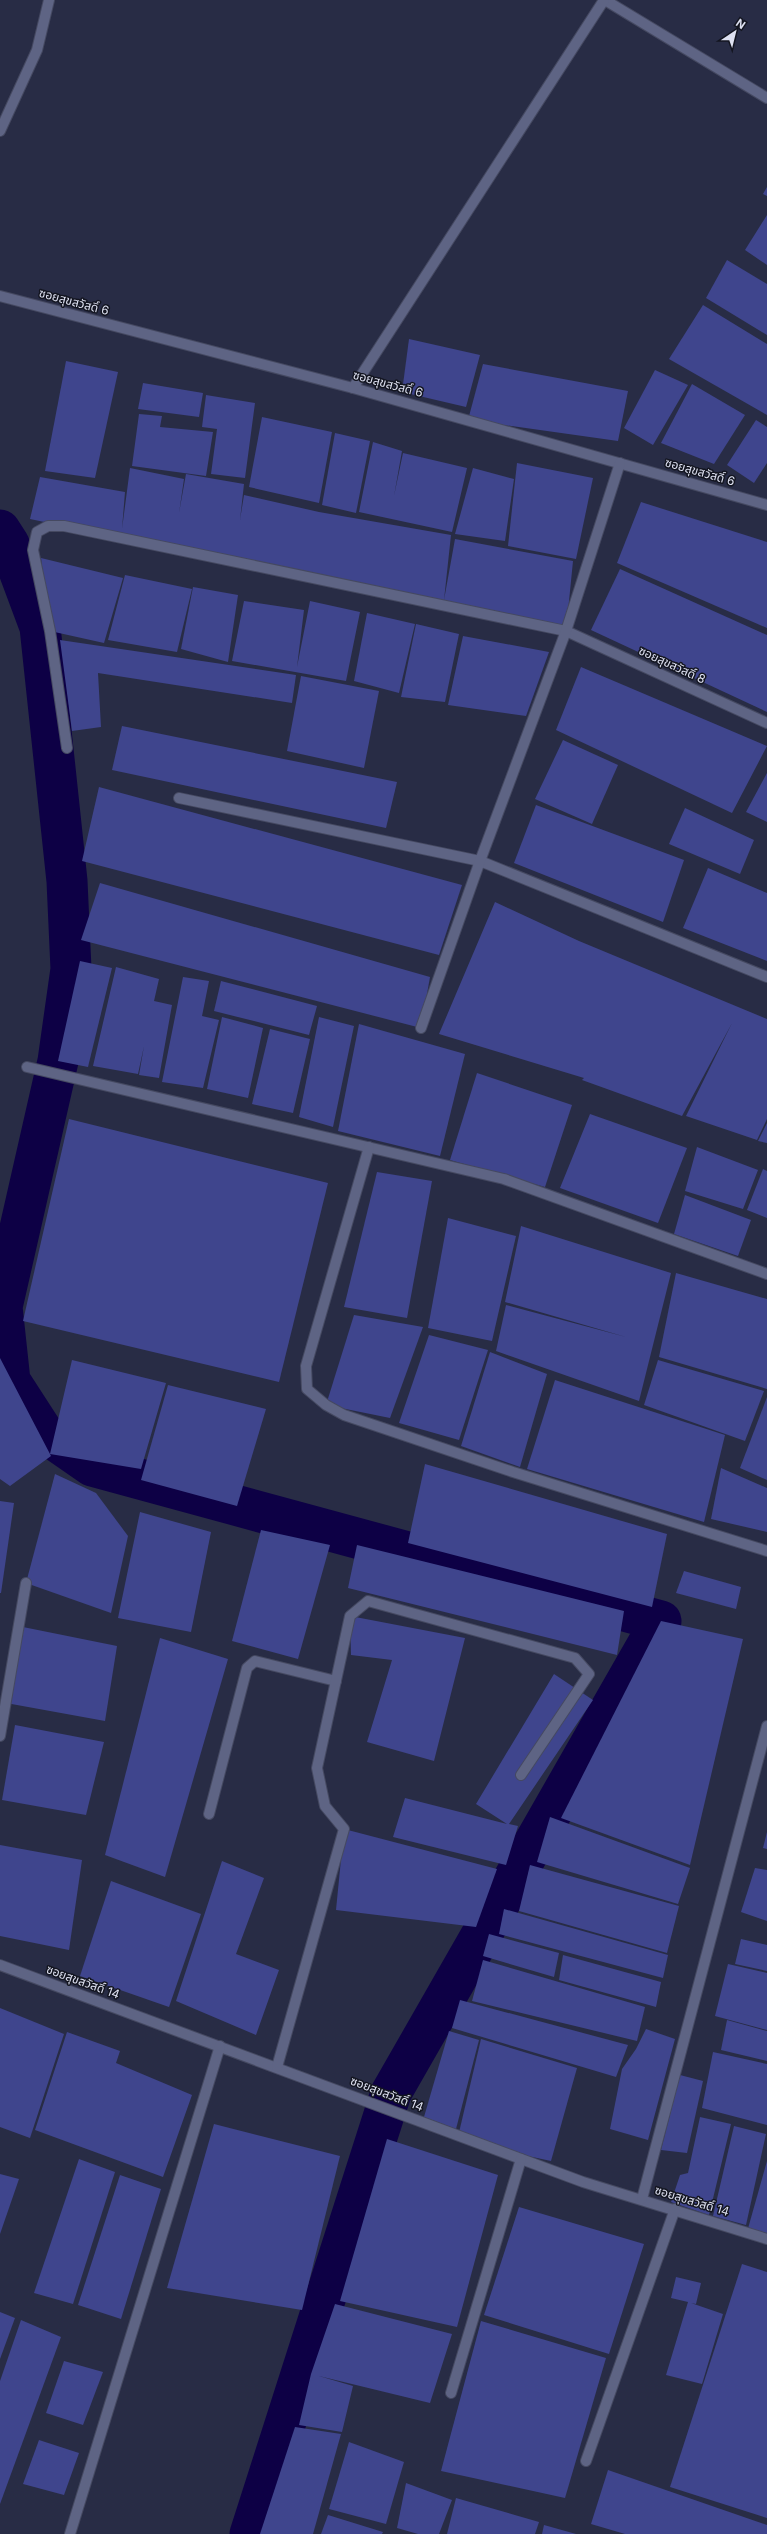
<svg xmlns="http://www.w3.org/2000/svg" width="767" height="2534" viewBox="0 0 767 2534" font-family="Inter,'Noto Sans Thai',sans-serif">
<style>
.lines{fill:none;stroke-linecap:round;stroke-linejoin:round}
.canal{stroke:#0d0045;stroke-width:41}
.building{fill:#3f458d}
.minor-casing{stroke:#454961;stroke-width:12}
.minor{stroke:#5e6484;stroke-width:10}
.labels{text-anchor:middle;stroke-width:3;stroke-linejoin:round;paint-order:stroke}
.street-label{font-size:12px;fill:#dee1f1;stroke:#131520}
</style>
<rect width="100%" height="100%" fill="#282c45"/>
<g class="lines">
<polyline class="canal" points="0,530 9,544 40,627 67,881 71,969 58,1061 2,1307 10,1381 43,1432 92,1466 661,1621 391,2093 250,2534"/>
</g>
<g class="building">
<polygon points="767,187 767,196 763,194"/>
<polygon points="767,215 767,265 745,250"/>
<polygon points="727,260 767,284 767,335 706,298"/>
<polygon points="703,305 767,344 767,415 669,359"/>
<polygon points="409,339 480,355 466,407 402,392"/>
<polygon points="66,361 118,372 95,478 45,471"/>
<polygon points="483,364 628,391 618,441 468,420"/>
<polygon points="655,370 688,385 653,445 624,428"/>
<polygon points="143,383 203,393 199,417 138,409"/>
<polygon points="692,384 745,415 714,464 661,443"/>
<polygon points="206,395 255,403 245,478 211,474 217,429 202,427"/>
<polygon points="139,414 162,416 160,427 213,432 206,476 132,466"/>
<polygon points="262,417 332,432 319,503 249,487"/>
<polygon points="756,420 767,427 767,463 754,483 727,465"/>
<polygon points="335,433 370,441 356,513 322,505"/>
<polygon points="373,442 402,451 394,496 403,453 467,468 452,532 359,512"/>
<polygon points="517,463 593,478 576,559 508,546"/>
<polygon points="130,468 184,479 179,513 186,474 244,484 240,520 244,495 319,512 451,535 444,600 455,539 573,561 566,631 30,519 40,477 125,492 122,529"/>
<polygon points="473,468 514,479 505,541 455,534"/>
<polygon points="641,502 767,542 767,628 617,563"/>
<polygon points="41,558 123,578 104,643 50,631"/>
<polygon points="620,569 767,635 767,712 591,630"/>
<polygon points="125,575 192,589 177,652 108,640"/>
<polygon points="193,587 238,595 228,662 181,649"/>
<polygon points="244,601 304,610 297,667 310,601 360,612 346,681 232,661"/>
<polygon points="367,613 415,624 399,693 354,681"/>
<polygon points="416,624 459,634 445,702 401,697"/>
<polygon points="463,636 549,652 526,716 448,705"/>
<polygon points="60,640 296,675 292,703 98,673 101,727 72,731"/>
<polygon points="581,667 767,746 732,813 556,730"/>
<polygon points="301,676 379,691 364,768 287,751"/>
<polygon points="122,726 397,782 386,828 112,770"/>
<polygon points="563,740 618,765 592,824 535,799"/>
<polygon points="767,773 767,822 746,812"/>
<polygon points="99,787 462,885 439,955 82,861"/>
<polygon points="536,805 684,860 663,922 514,863"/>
<polygon points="685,808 754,840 740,874 669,844"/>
<polygon points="708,868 767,893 767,961 683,928"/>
<polygon points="100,883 430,977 421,1028 81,940"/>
<polygon points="495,902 579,941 767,1019 767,1119 757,1140 686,1116 732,1023 682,1116 582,1080 584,1078 439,1034"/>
<polygon points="80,961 112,968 88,1067 58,1061"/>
<polygon points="116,967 159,979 154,1001 172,1005 159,1078 139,1075 144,1046 138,1074 93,1066"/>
<polygon points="183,977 209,981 202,1016 219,1020 203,1088 162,1082"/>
<polygon points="221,981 317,1006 309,1035 214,1011"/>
<polygon points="222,1017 263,1028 248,1098 207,1089"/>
<polygon points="319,1017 354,1026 333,1127 299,1117"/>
<polygon points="359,1024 465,1054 440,1156 338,1131"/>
<polygon points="270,1029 310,1039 293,1113 252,1104"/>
<polygon points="477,1073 572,1105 545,1187 450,1160"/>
<polygon points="590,1114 687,1148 658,1223 560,1188"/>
<polygon points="69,1119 328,1183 279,1382 23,1321"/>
<polygon points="767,1123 767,1143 758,1141"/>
<polygon points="697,1147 758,1170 743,1209 685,1191"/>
<polygon points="763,1169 767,1171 767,1218 747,1210"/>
<polygon points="377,1172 432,1181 407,1318 344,1307"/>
<polygon points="685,1195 751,1220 738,1256 674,1234"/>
<polygon points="448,1218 516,1236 492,1341 428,1328"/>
<polygon points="521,1226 671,1273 639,1401 496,1351 506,1305 626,1337 505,1302"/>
<polygon points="676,1273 767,1299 767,1389 659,1357"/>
<polygon points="354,1315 423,1327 390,1418 326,1405"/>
<polygon points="429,1335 488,1350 459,1440 399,1423"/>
<polygon points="490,1352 547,1374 520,1467 461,1446"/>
<polygon points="0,1358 50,1454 72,1360 166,1383 141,1469 50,1454 51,1456 10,1486 0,1479"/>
<polygon points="658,1360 764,1391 745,1441 644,1405"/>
<polygon points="555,1380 725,1435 704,1522 527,1469"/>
<polygon points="168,1385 266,1409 237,1506 141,1480"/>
<polygon points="767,1397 767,1480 740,1468"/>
<polygon points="425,1464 667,1534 652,1607 408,1543"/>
<polygon points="721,1468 767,1488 767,1532 711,1519"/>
<polygon points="55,1474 96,1493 128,1536 111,1613 26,1583"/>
<polygon points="0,1501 14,1503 1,1593 0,1593"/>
<polygon points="140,1512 211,1532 191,1632 118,1618"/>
<polygon points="261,1530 330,1545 298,1659 232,1641"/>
<polygon points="357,1545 624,1611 617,1655 348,1588"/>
<polygon points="684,1571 741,1587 736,1609 676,1593"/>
<polygon points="350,1616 465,1638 434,1761 367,1742 392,1660 351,1655"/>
<polygon points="661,1621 743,1639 690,1865 561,1818"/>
<polygon points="18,1626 117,1646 105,1721 6,1703"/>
<polygon points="160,1638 228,1659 165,1877 105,1855"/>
<polygon points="554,1674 593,1700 509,1824 518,1826 506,1865 393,1837 405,1798 507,1824 476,1804"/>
<polygon points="15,1725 104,1742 86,1815 2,1800"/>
<polygon points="550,1817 690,1868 678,1904 537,1862"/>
<polygon points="344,1829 497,1869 476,1927 336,1910"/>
<polygon points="767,1832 767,1849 763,1848"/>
<polygon points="0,1845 82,1860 69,1950 0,1936"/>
<polygon points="222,1861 264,1878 236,1954 279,1970 256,2035 176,2001"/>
<polygon points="530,1865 679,1906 667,1953 519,1911"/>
<polygon points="755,1868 767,1870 767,1921 741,1912"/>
<polygon points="111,1881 201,1914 169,2007 80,1976"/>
<polygon points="504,1909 668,1955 663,1978 499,1934"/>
<polygon points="489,1934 559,1953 554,1977 483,1956"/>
<polygon points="741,1939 767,1945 767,1971 735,1964"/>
<polygon points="563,1955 661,1982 656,2007 559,1980"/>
<polygon points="483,1960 645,2007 637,2041 472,2001"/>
<polygon points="728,1964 767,1973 767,2030 715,2016"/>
<polygon points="460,2000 628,2045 616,2077 452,2028"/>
<polygon points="0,2008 64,2034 30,2138 0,2127"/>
<polygon points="727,2020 767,2031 767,2061 721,2050"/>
<polygon points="646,2029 675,2039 648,2140 610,2129 622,2069 636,2049"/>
<polygon points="449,2031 479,2040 456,2129 424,2117"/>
<polygon points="67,2032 120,2051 116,2063 192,2095 163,2177 35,2130"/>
<polygon points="481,2039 577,2068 551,2161 457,2141"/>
<polygon points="713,2052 767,2064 767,2125 702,2108"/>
<polygon points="680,2075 703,2081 687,2153 661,2150"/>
<polygon points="700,2117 731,2124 709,2215 671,2202 680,2175 688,2173"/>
<polygon points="214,2124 340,2156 302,2310 167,2288"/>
<polygon points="734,2126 766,2134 746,2225 713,2216"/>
<polygon points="387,2139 498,2175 457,2327 340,2301"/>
<polygon points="79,2159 115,2172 73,2304 34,2293"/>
<polygon points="767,2161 767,2237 747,2232"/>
<polygon points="0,2174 19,2179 0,2234"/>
<polygon points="120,2175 161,2189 121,2319 78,2305"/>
<polygon points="519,2207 644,2244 609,2354 484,2315"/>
<polygon points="742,2264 767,2272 767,2518 670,2487"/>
<polygon points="676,2277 701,2283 696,2304 691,2303 723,2314 702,2384 666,2375 688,2302 671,2298"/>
<polygon points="335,2304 452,2334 430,2403 319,2376 353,2386 342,2432 299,2425 311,2374"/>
<polygon points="0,2312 15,2318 0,2359"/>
<polygon points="21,2320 61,2337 0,2504 0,2381"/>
<polygon points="481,2321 606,2358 565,2498 441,2471"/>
<polygon points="64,2361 103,2372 83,2425 46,2413"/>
<polygon points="295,2427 341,2434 313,2534 260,2534"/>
<polygon points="39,2440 79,2453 64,2495 23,2484"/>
<polygon points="349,2442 404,2462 386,2524 329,2509"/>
<polygon points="608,2470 767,2525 767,2534 625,2534 591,2524"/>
<polygon points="406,2483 452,2500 439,2534 418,2534 397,2528"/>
<polygon points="456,2498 539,2522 535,2534 447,2534"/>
<polygon points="328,2515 383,2532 382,2534 321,2534"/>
<polygon points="544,2525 576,2534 542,2534"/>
</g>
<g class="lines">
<g class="minor-casing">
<g id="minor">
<polyline points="605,0 767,98"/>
<polyline points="0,131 37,50 49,0"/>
<polyline points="0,296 353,388 767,505"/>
<polyline points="353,388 604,0"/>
<polyline points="67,748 50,631 33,550 37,532 48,526 64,526 566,631 767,723"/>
<polyline points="179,798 480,861 767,977"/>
<polyline points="421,1028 480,861 566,631 620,463"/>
<polyline points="27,1067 504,1179 767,1274"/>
<polyline points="369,1147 306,1366 307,1389 326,1405 344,1415 513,1472 767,1551"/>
<polyline points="0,1736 26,1583"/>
<polyline points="209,1814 247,1668 255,1661 336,1681"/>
<polyline points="0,1965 583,2182 767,2239"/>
<polyline points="277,2067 344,1829 325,1806 317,1768 350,1616 368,1601 575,1658 589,1674 521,1775"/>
<polyline points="642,2199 767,1726"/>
<polyline points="451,2393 521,2159"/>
<polyline points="586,2461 675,2209"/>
<polyline points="70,2534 220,2046"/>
</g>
</g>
<use href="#minor" class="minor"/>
</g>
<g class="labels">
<g class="street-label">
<text transform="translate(74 302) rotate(15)" y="4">ซอยสุขสวัสดิ์ 6</text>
<text transform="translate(388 384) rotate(15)" y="4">ซอยสุขสวัสดิ์ 6</text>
<text transform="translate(700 472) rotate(16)" y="4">ซอยสุขสวัสดิ์ 6</text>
<text transform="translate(672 665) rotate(25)" y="4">ซอยสุขสวัสดิ์ 8</text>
<text transform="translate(83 1982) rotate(20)" y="4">ซอยสุขสวัสดิ์ 14</text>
<text transform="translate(387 2094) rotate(21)" y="4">ซอยสุขสวัสดิ์ 14</text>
<text transform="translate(692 2201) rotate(17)" y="4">ซอยสุขสวัสดิ์ 14</text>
</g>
</g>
<g transform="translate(735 32) rotate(35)" stroke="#131520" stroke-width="3" paint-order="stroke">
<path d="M0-3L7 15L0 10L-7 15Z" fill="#dee1f1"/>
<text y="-6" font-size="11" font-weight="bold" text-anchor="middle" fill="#dee1f1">N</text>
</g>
</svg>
